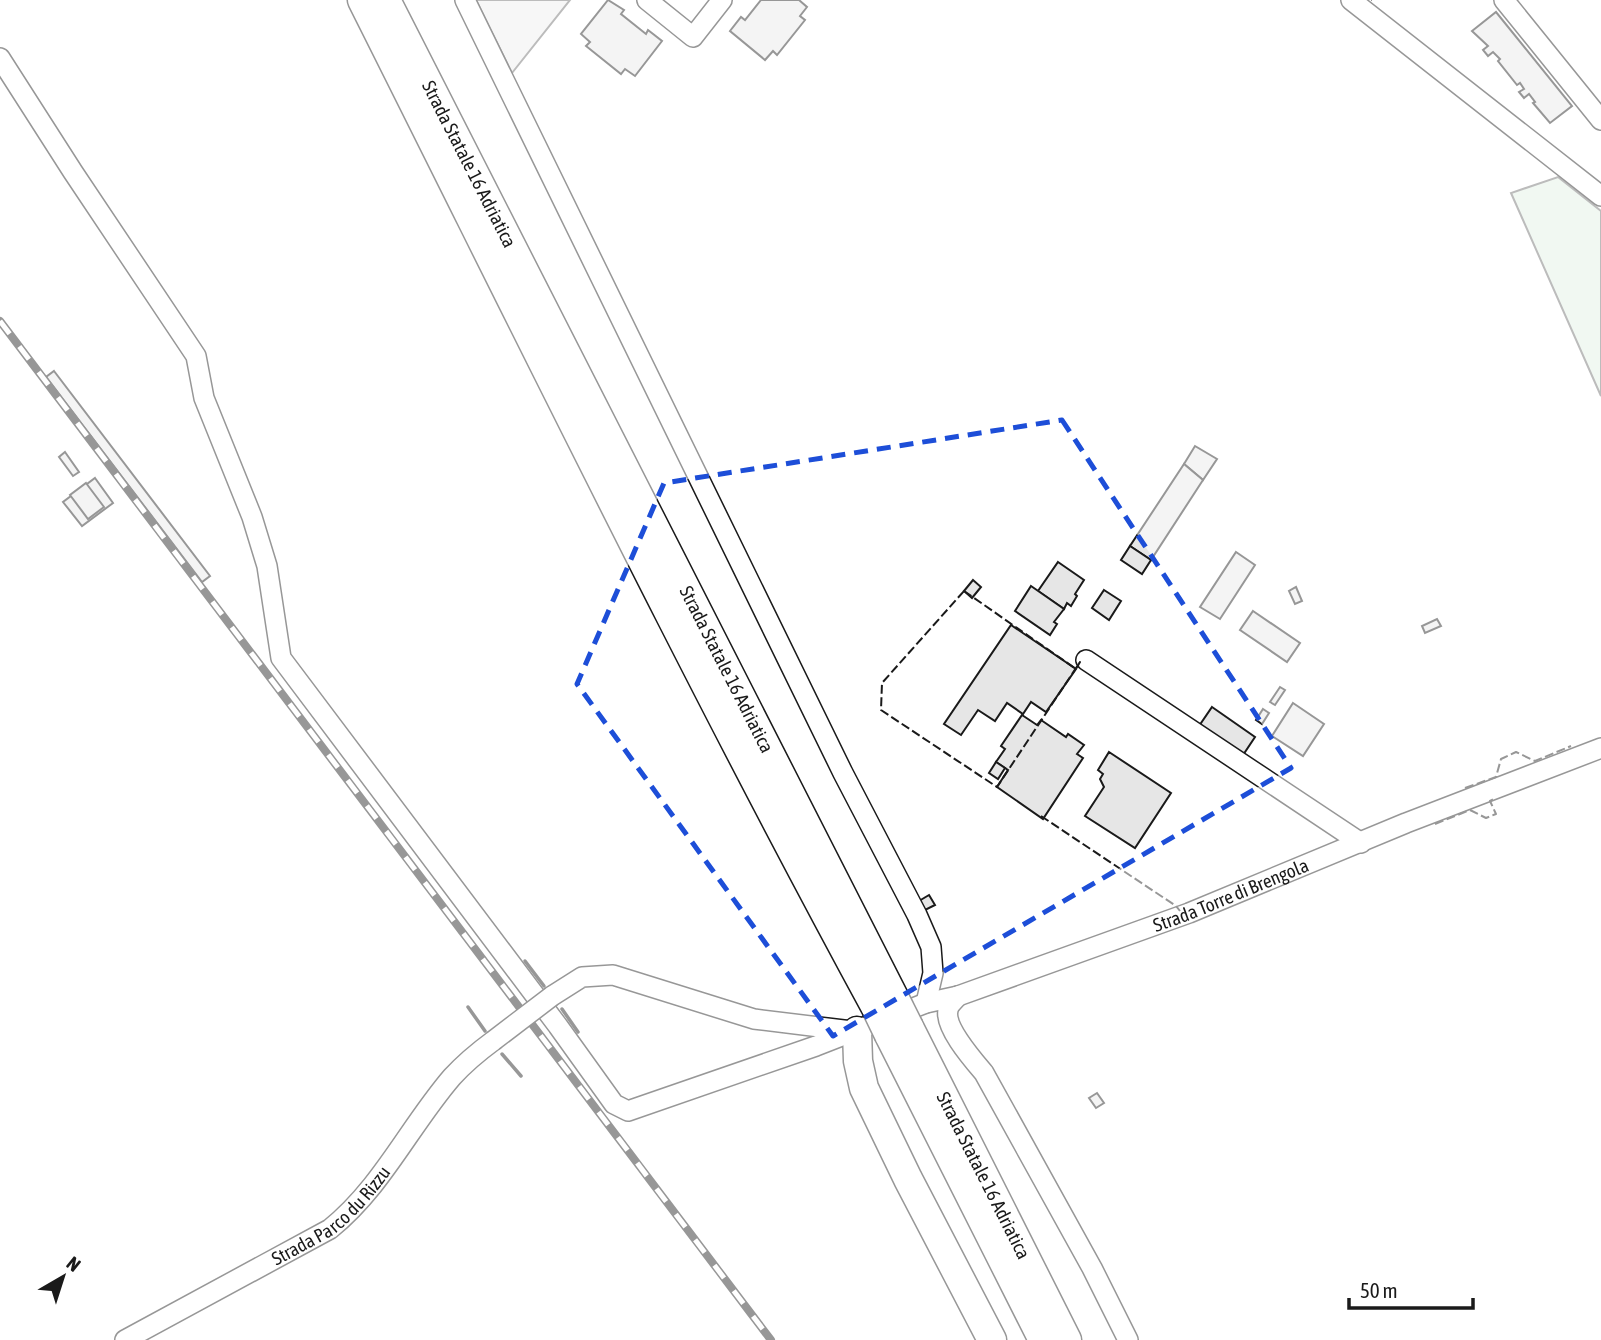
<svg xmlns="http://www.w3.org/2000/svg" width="1601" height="1340" viewBox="0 0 1601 1340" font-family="'Asap Condensed',sans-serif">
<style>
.green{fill:#e0efe3;stroke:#6a6a6a;stroke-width:2}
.parking{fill:#ededed;stroke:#6a6a6a;stroke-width:2}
.building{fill:#e6e6e6;stroke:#1a1a1a;stroke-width:2}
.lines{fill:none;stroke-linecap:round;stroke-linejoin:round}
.minor-casing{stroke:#1a1a1a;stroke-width:22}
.highway-casing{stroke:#1a1a1a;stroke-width:31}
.minor{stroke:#fff;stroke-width:19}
.highway{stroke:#fff;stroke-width:28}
.rail-casing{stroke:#1a1a1a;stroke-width:8}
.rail{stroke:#fff;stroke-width:5;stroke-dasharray:16;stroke-linecap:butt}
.minor-bridge-casing{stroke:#1a1a1a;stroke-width:22;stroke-linecap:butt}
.highway-bridge-casing{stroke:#1a1a1a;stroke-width:31;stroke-linecap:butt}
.minor-bridge{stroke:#fff;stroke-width:19}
.highway-bridge{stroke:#fff;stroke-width:28}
.fence{stroke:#1a1a1a;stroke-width:2;stroke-dasharray:9 3.5;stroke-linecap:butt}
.wall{stroke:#1a1a1a;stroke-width:3.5}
.marked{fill:none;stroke:#1d4ed8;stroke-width:5;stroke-dasharray:14 9;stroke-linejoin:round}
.labels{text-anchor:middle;stroke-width:5;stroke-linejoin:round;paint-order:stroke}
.street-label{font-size:19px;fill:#1a1a1a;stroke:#fff}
</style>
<rect width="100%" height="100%" fill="#fff"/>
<polygon class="green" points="1558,177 1601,211 1601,396 1511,193"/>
<polygon class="parking" points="476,0 570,0 512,73"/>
<g class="building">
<polygon points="608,0 624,10 621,14 646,34 648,30 662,41 635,76 625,69 621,74 586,46 590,42 581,34"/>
<polygon points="761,0 799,0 807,7 800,16 805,20 777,55 773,51 765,60 730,31 741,17 745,20"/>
<polygon points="1496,12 1572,106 1550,123 1533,103 1535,102 1529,94 1524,98 1519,92 1524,89 1520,83 1517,85 1498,61 1500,59 1493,52 1488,56 1483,50 1488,46 1472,31"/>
<polygon points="54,371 210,576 202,582 46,377"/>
<polygon points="1195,446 1217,459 1203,480 1184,464"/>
<polygon points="65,452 79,472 73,476 59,457"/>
<polygon points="1184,464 1203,480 1151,560 1130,546"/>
<polygon points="95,478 113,503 82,526 63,502"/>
<polygon points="86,483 104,507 88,519 70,495"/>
<polygon points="1130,546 1151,560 1142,574 1121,560"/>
<polygon points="1236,552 1255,565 1220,619 1200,607"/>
<polygon points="1058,562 1084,580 1075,594 1077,596 1071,606 1067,603 1064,609 1038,591"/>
<polygon points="973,580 981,587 972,598 964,591"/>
<polygon points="1031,586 1064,609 1054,622 1057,624 1050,635 1015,611"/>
<polygon points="1296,587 1302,601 1295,604 1289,591"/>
<polygon points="1104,590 1121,601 1109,620 1092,608"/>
<polygon points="1253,611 1300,643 1287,662 1240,630"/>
<polygon points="1437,619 1441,626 1425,633 1422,626"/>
<polygon points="1011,625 1076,669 1046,712 1031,702 1023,714 1007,703 995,721 978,710 961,735 944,724"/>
<polygon points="1280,687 1285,690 1275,705 1270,702"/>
<polygon points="1293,703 1324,724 1303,756 1272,736"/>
<polygon points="1212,707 1255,737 1241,758 1197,729"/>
<polygon points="1263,709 1269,713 1262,724 1256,720"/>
<polygon points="1022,715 1037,725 1041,720 1066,737 1068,734 1084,745 1077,754 1083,758 1043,819 997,787 1008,770 996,762 1005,749 1001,746"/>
<polygon points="1109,752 1171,793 1135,848 1085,816 1104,787 1100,779 1103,774 1098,770"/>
<polygon points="996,762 1005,768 998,779 989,773"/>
<polygon points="929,895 935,905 925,910 919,901"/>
<polygon points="1097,1093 1104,1103 1096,1108 1089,1098"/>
</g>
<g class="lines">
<g class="minor-casing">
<g id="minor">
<polyline points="465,0 843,773 917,915 931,947 933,973 926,1003"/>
<polyline points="647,0 693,37 722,0"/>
<polyline points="1351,0 1601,196"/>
<polyline points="1504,0 1601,120"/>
<path id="s1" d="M 0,58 L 73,172 L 196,356 L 204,398 L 252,517 L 267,566 L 281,658 L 558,1026 L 614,1104 L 628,1111 L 816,1046 L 926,1003 L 958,996 L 1189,913 L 1406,823 L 1601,748"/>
<polyline points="1086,660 1361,843"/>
<polyline points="552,996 582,977 613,975 754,1019 852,1031"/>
<path d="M 958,996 C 954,1001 949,1004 948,1010 C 944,1027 973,1060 984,1073 L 1092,1268 L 1128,1340"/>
<path id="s2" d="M 125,1340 L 330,1229 C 382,1187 409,1127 452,1077 C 464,1064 478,1052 493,1041"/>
</g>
</g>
<g class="highway-casing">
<g id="highway">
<path d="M 362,0 C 531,337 696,677 876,1008"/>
<path id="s3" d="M 386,0 L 895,999"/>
<path id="s4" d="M 909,1027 L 1067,1340"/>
<polyline points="857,1031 858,1061 864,1088 908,1179 992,1340"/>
<polyline points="889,1035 1043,1340"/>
</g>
</g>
<use href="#minor" class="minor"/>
<use href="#highway" class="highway"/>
<g class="rail-casing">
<polyline id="rail" points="0,321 771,1340"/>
</g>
<use href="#rail" class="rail"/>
<g class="minor-bridge-casing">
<polyline id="minor-bridge" points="493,1041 552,996"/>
</g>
<g class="highway-bridge-casing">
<g id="highway-bridge">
<polyline points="895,999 909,1027"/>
<polyline points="876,1008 889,1035"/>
</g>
</g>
<use href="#minor-bridge" class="minor-bridge"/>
<use href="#highway-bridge" class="highway-bridge"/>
<g class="fence">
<polyline points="1371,0 1372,0"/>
<polygon points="964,591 1076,669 1080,662 997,787 881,710 882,683"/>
<polyline points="1465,788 1496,777 1501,759 1516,752 1535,761 1571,746"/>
<polyline points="1041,816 1176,906 1180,911"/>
<polyline points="1435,824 1470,810 1486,818 1496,814 1490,801 1494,799"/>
</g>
<g class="wall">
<polyline points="525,961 544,986"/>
<polyline points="468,1007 485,1031"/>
<polyline points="562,1009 578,1032"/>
<polyline points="502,1054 521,1076"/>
</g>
</g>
<path d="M0 0H1601V1340H0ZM 1062,420 L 1291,768 L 833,1036 L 577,684 L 664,483 Z" fill="#fff" fill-opacity=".55" fill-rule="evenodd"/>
<path class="marked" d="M 1062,420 L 1291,768 L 833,1036 L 577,684 L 664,483 Z"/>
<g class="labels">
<g class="street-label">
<text dy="7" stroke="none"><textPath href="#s3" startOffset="184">Strada Statale 16 Adriatica</textPath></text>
<text dy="7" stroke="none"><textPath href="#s3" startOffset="751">Strada Statale 16 Adriatica</textPath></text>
<text dy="7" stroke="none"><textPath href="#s1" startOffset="1885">Strada Torre di Brengola</textPath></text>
<text dy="7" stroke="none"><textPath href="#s4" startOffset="166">Strada Statale 16 Adriatica</textPath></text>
<text dy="7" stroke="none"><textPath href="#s2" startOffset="242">Strada Parco du Rizzu</textPath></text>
</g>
</g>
<g transform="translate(63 1277) rotate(39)" stroke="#ffffff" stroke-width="5" paint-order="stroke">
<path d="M0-5L12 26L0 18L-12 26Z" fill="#1a1a1a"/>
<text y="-10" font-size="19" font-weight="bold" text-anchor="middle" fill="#1a1a1a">N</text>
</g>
<path d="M1349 1298v10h124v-10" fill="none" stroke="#1a1a1a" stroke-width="3.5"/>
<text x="1360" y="1298" font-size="21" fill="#1a1a1a" stroke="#ffffff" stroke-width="5" paint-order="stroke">50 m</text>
</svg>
